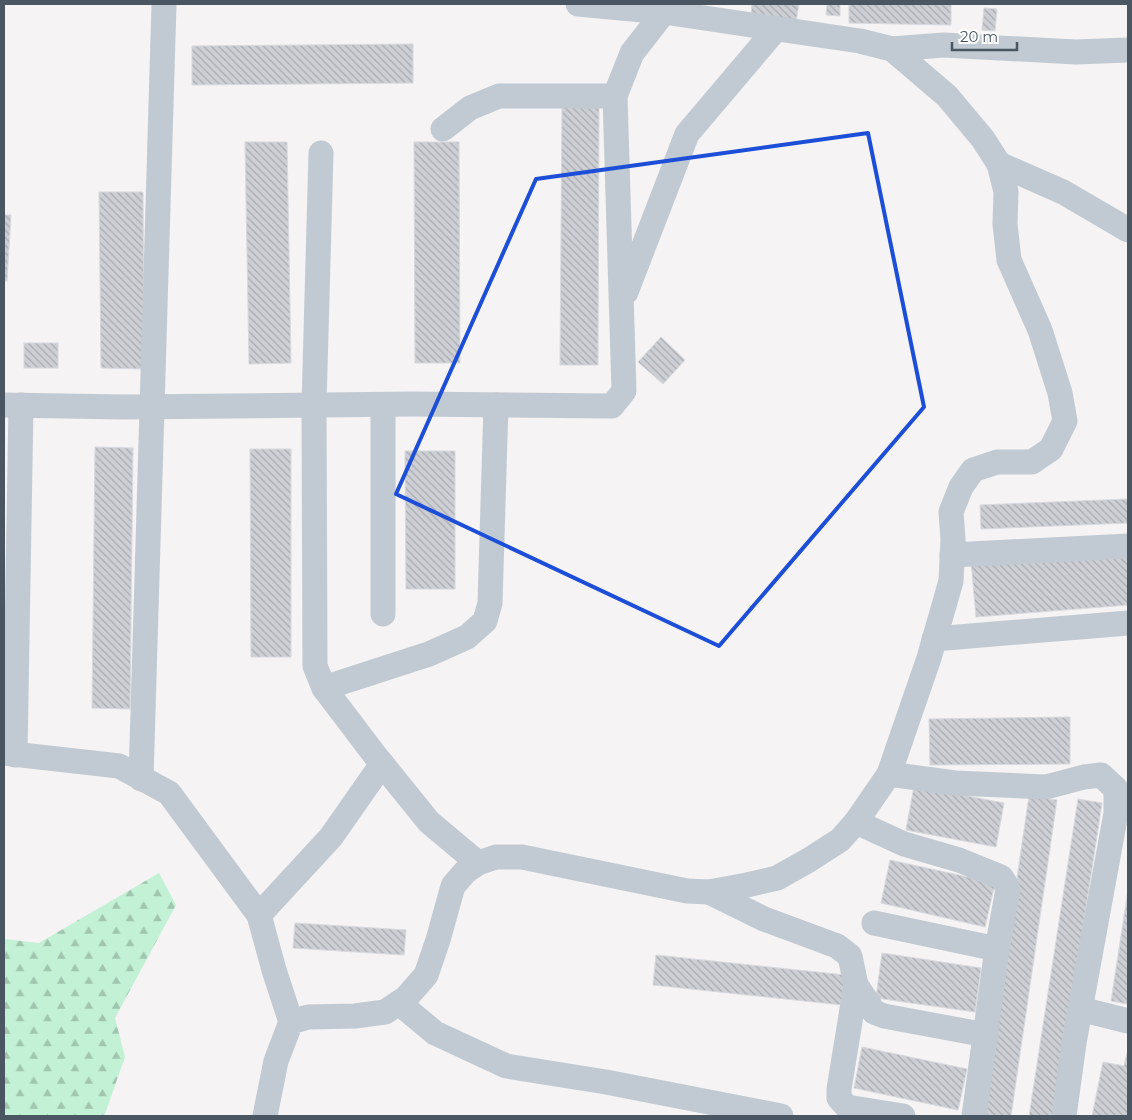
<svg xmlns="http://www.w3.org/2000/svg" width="1132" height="1120" viewBox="0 0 1132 1120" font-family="Montserrat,sans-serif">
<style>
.forest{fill:url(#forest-firs)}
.building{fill:url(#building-back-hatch);stroke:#d7d9de}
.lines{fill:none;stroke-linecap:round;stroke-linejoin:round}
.minor{stroke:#c1cad2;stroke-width:25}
.marked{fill:none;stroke:#1d4ed8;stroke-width:4;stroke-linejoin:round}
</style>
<defs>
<pattern id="forest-firs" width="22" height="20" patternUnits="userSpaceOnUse" patternTransform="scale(1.25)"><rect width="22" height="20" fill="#c3f1d5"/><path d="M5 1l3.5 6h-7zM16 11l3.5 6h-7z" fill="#a0c6b0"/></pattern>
<pattern id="building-back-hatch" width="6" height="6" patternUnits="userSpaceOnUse" patternTransform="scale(1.25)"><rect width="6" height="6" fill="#cdcfd5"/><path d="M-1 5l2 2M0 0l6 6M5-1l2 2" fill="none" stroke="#a8abb0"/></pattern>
</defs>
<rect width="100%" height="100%" fill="#f5f3f3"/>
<polygon class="forest" points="159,873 176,905 115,1018 125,1057 105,1114 102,1116 4,1116 4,939 39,943"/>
<g class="building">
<polygon points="752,4 799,4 796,22 751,15"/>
<polygon points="827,4 840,4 840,16 826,15"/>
<polygon points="849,4 951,4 951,25 849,23"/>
<polygon points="984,8 997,9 995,31 982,30"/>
<polygon points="413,44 413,83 192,85 192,46"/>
<polygon points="562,106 599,106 598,365 560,365"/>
<polygon points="245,142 287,142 291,363 249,364"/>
<polygon points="414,142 459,142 460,363 415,363"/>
<polygon points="99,192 143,192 144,369 101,368"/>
<polygon points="4,215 11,215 7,281 4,281"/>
<polygon points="661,337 685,360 663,384 638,362"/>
<rect x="24" y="343" width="34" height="25"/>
<polygon points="95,447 133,448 130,709 92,708"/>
<polygon points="250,449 291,449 291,657 251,657"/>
<polygon points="405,451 455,451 455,589 406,589"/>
<polygon points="1128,499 1128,523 981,529 980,505"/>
<polygon points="1128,549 1128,605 976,617 971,561"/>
<polygon points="1070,717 1070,764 930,765 929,719"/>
<polygon points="914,786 1004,803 996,847 906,830"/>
<polygon points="1029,796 1057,800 1011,1116 982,1116"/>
<polygon points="1078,799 1102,803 1054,1116 1029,1116"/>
<polygon points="890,860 995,883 985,927 881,903"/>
<polygon points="1128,890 1128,1004 1111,1001"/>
<polygon points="295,923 406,930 404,955 293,948"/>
<polygon points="882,953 981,968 975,1012 876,998"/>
<polygon points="656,955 845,975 842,1005 653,985"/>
<polygon points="862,1047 967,1069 958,1110 854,1088"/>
<polygon points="1127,1053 1128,1054 1128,1116 1092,1116 1103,1062 1124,1066"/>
</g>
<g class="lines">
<g class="minor">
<polyline points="892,49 944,45 1076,52 1128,50"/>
<polyline points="443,129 470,108 499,96 615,96"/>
<polyline points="321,153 314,405 315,666 324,688 374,754 429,822 478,863"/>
<polyline points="999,164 1063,192 1128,230"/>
<polyline points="626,292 687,134 776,29"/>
<polyline points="4,405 125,407 412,404 612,406 624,391 615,96 632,53 664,12"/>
<polyline points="383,405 383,614"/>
<polyline points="952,555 1128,546"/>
<polyline points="934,639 1128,623"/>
<polyline points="324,688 429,654 467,637 485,621 490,603 496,405"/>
<polyline points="4,753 119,766 169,793 259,915 274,970 291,1022"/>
<polyline points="15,755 21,405"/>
<polyline points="889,774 955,783 1046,787 1084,777 1101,775 1116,789 1116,813 1074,1043 1064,1116"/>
<polyline points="141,779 164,4"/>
<polyline points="856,822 904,844 959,860 1001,877 1005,883 1008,889 997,949 974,1116"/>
<polyline points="709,892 764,919 837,946 850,956 856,985 839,1089 839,1098 847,1107 903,1116"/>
<polyline points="259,915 331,837 382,764"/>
<polyline points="874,923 997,949"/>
<polyline points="856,985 874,1012 884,1016 986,1035"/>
<polyline points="399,1003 435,1033 506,1066 606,1082 781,1116"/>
<polyline points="1080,1009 1128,1021"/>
<polyline points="265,1116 276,1061 291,1022 308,1017 355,1016 385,1012 406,998 426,975 438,940 453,886 465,872 478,863 496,857 522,857 687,891 709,892 747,885 777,878 809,860 840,840 856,822 889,774 929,658 951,581 953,539 951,512 961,487 973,470 997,462 1032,462 1051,449 1065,421 1060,393 1040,330 1009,260 1005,224 1006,192 999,164 983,139 947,96 892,49 860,41 664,12 578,4"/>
</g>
</g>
<path class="marked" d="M 868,133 L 924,407 L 719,646 L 396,494 L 536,179 Z"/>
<rect width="1132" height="1120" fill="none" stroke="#4a5661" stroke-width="10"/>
<path d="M952 42v8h65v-8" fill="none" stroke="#4a5661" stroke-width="2.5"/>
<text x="960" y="42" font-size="15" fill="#4a5661" stroke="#ffffff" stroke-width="4" paint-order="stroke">20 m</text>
</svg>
